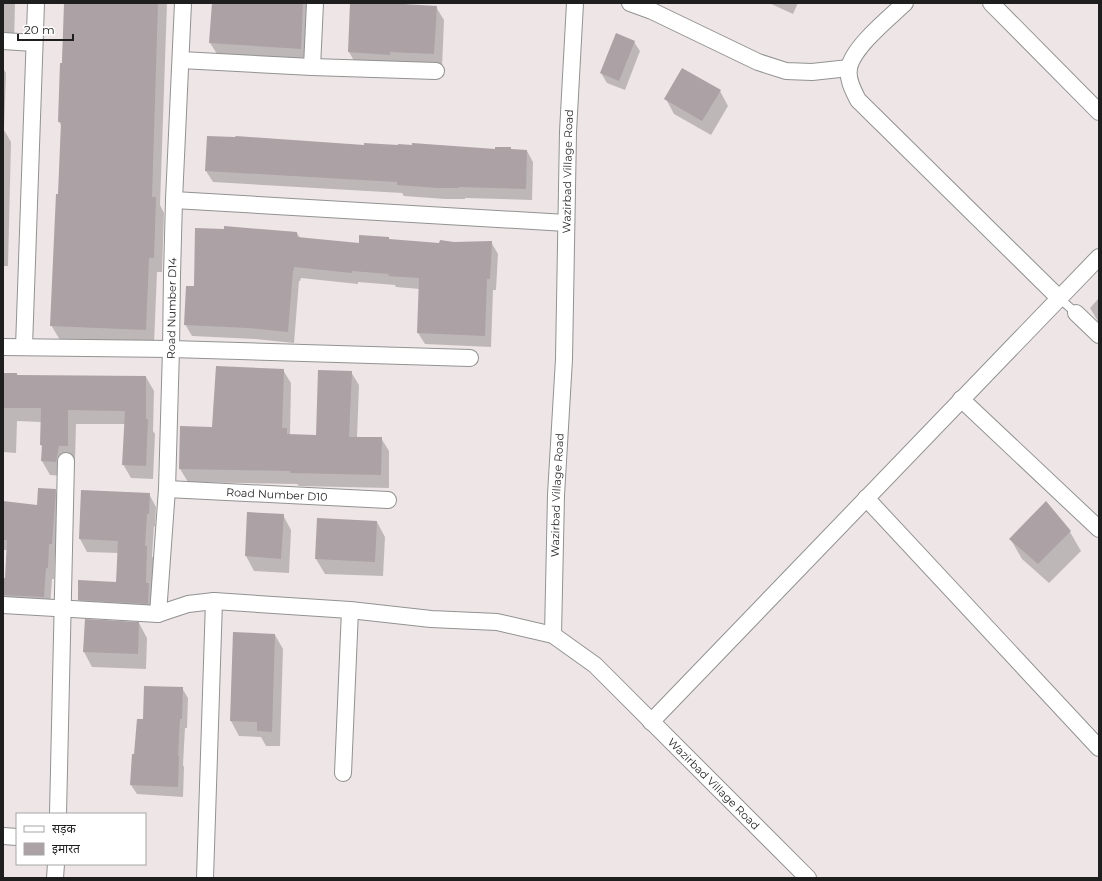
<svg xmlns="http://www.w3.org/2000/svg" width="1102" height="881" viewBox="0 0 1102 881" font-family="Montserrat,'Noto Sans Devanagari',sans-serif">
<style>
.shadow{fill:#0003}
.building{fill:#aca1a5}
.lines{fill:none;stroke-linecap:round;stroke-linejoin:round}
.service-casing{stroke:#929292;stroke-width:10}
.minor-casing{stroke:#929292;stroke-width:18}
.service{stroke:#fff;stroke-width:8}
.minor{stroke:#fff;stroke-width:16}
.labels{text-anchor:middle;stroke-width:3.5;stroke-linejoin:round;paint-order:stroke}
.street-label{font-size:11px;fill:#1e1e1e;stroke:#fff}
</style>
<rect width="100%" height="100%" fill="#eee5e6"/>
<g class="shadow">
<polygon points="3,3 15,3 14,42 3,41"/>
<polygon points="65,3 167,3 160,205 164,213 162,272 157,272 154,344 60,340 51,325 59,195 62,126 59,122"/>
<polygon points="213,3 312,3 309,63 219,57 210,43"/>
<polygon points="351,3 395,3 395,4 436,7 444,20 442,68 357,66 349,52"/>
<polygon points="769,3 798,3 793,14"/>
<polygon points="634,42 640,51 625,90 607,83 601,73"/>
<polygon points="3,68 6,73 4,130 11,142 8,266 4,266 3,299"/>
<polygon points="720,91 728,106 711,135 674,114 666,99"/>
<polygon points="365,146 527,151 533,162 532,200 465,198 465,199 445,199 404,196 402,193 213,182 206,171"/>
<polygon points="297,233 300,238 359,244 388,238 390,240 440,244 491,242 498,254 496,290 493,290 491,347 425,344 418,333 420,289 396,287 395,285 358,282 358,284 301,278 300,281 299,281 294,343 255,339 192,336 185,324 194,287"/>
<polygon points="1099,298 1099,323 1090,308"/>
<polygon points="283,370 291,383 290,435 317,436 351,372 359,385 357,438 381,438 389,451 389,488 299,486 297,484 188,482 180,469 212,428"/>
<polygon points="3,374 17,374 18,376 146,377 154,391 153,431 155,434 153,479 131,478 123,464 125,424 76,424 75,460 66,459 64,476 50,475 42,461 43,449 41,445 41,422 17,421 16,453 3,452"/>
<polygon points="55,490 62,501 58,555 55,555 54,579 52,579 50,608 3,605 3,579 6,579 8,550 3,550 3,502 38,506"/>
<polygon points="149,494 156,507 155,527 154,526 152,556 154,560 155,616 86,612 79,600 117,583 118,553 87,552 80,539"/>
<polygon points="283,515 291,530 289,573 254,571 246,556"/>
<polygon points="377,522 385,537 383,576 325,574 316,559"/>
<polygon points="1070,532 1081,551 1049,583 1022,559 1011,540"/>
<polygon points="139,623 147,638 146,669 92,667 84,652"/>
<polygon points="234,633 275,635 283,649 280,746 266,746 261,737 239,736 231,721"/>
<polygon points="182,688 188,698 187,728 185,728 183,765 184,767 183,797 137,794 131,785 135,755 144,720"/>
</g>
<g class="building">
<polygon points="64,3 158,3 152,197 156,197 154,258 149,258 146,330 50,326 56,194 58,194 61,122 58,122 60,63 62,63"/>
<polygon points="212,3 303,3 301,49 209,43"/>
<polygon points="350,3 387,3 437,6 434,54 390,52 390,55 348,52"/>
<polygon points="616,33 635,41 619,81 600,73"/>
<polygon points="682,68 721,90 702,121 664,99"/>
<polygon points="207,136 235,137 236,136 364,145 364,143 398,145 398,144 412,145 412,143 495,149 495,147 511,147 511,149 527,150 526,189 459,187 458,188 438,188 397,185 397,182 205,171"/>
<polygon points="224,226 297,232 297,237 359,243 359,235 389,237 389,239 439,243 440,240 454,242 492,241 490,279 487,279 485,336 417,333 419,278 388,276 389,274 352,271 352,273 294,267 294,270 293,270 288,332 248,328 184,325 186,286 194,286 195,228 224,229"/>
<polygon points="216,366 284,369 282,428 287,428 287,434 316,435 318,370 352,371 349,437 382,437 381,475 290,473 290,471 179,469 180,426 212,427"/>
<polygon points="3,373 17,373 17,375 146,376 146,419 148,419 146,466 122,465 125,411 68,410 68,446 59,446 56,462 41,461 42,445 40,445 41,408 3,408"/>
<polygon points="38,488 56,489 52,544 49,544 48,568 46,568 44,597 3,595 3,578 5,578 7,540 3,540 3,501 37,505"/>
<polygon points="81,490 150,493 149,514 147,514 145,546 147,546 146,583 149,583 148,604 78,600 78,580 116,582 118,541 79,539"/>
<polygon points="1046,501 1071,531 1038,564 1009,539"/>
<polygon points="247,512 284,514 281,559 245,556"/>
<polygon points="317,518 377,521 375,562 315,559"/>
<polygon points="85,619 139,622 138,654 83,652"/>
<polygon points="233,632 275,634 272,732 257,731 257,722 230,721"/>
<polygon points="144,686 183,687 182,719 180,719 178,756 179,756 178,787 130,785 132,754 134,754 137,719 143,719"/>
</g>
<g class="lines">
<g class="service-casing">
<polyline id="service" points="1059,298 1076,313"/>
</g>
<g class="minor-casing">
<g id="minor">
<polyline points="630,3 652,11 758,62 786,71 812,72 849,68"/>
<path d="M 905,3 C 889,18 853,47 849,68 C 847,79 853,90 858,100 L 1059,298"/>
<polyline points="991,3 1099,112"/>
<polyline points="3,41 34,43"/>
<polyline points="181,60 312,67 436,71"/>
<polyline points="312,67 315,3"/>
<polyline points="174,200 566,223"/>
<polyline points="1076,313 1099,335"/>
<polyline points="3,347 171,349 470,358"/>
<polyline points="24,347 36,3"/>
<polyline points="961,399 1099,529"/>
<path id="s1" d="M 167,489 L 388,500"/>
<polyline points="866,498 1099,748"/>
<path id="s2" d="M 3,605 L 158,614 L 188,604 L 214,601 L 350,610 L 431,619 L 497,622 L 553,635 L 595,665 L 808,878"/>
<path id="s3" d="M 158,614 L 167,489 L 171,349 L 172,275 L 174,200 L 183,3"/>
<path id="s4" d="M 553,635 L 556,495 L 564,359 L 568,132 L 575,3"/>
<polyline points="651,722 1099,257"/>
<polyline points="343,773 350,610"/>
<polyline points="58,814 66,461"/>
<polyline points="3,836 17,837"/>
<polyline points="55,878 56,864"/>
<polyline points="205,878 214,601"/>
</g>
</g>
<use href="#service" class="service"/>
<use href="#minor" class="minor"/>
</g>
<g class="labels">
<g class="street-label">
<text dy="4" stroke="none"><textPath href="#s4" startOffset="464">Wazirbad Village Road</textPath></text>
<text dy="4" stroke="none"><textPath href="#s3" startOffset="306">Road Number D14</textPath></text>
<text dy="4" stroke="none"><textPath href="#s1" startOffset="110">Road Number D10</textPath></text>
<text dy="4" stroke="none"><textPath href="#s4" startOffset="140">Wazirbad Village Road</textPath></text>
<text dy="4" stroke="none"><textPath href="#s2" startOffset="774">Wazirbad Village Road</textPath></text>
</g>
</g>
<rect width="1102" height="881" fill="none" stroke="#1e1e1e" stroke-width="8"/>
<rect x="16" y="813" width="130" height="52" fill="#ffffff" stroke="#a5a5a5"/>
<rect x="24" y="826" width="20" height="6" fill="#ffffff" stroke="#a5a5a5"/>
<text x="52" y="833" font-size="12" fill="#1e1e1e">सड़क</text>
<rect x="24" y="843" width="20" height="12" fill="#aca1a5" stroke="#a5a5a5"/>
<text x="52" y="853" font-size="12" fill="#1e1e1e">इमारत</text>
<path d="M18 34v6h55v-6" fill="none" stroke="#1e1e1e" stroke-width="2"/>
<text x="24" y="34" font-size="12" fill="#1e1e1e" stroke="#ffffff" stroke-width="3" paint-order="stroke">20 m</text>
</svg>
